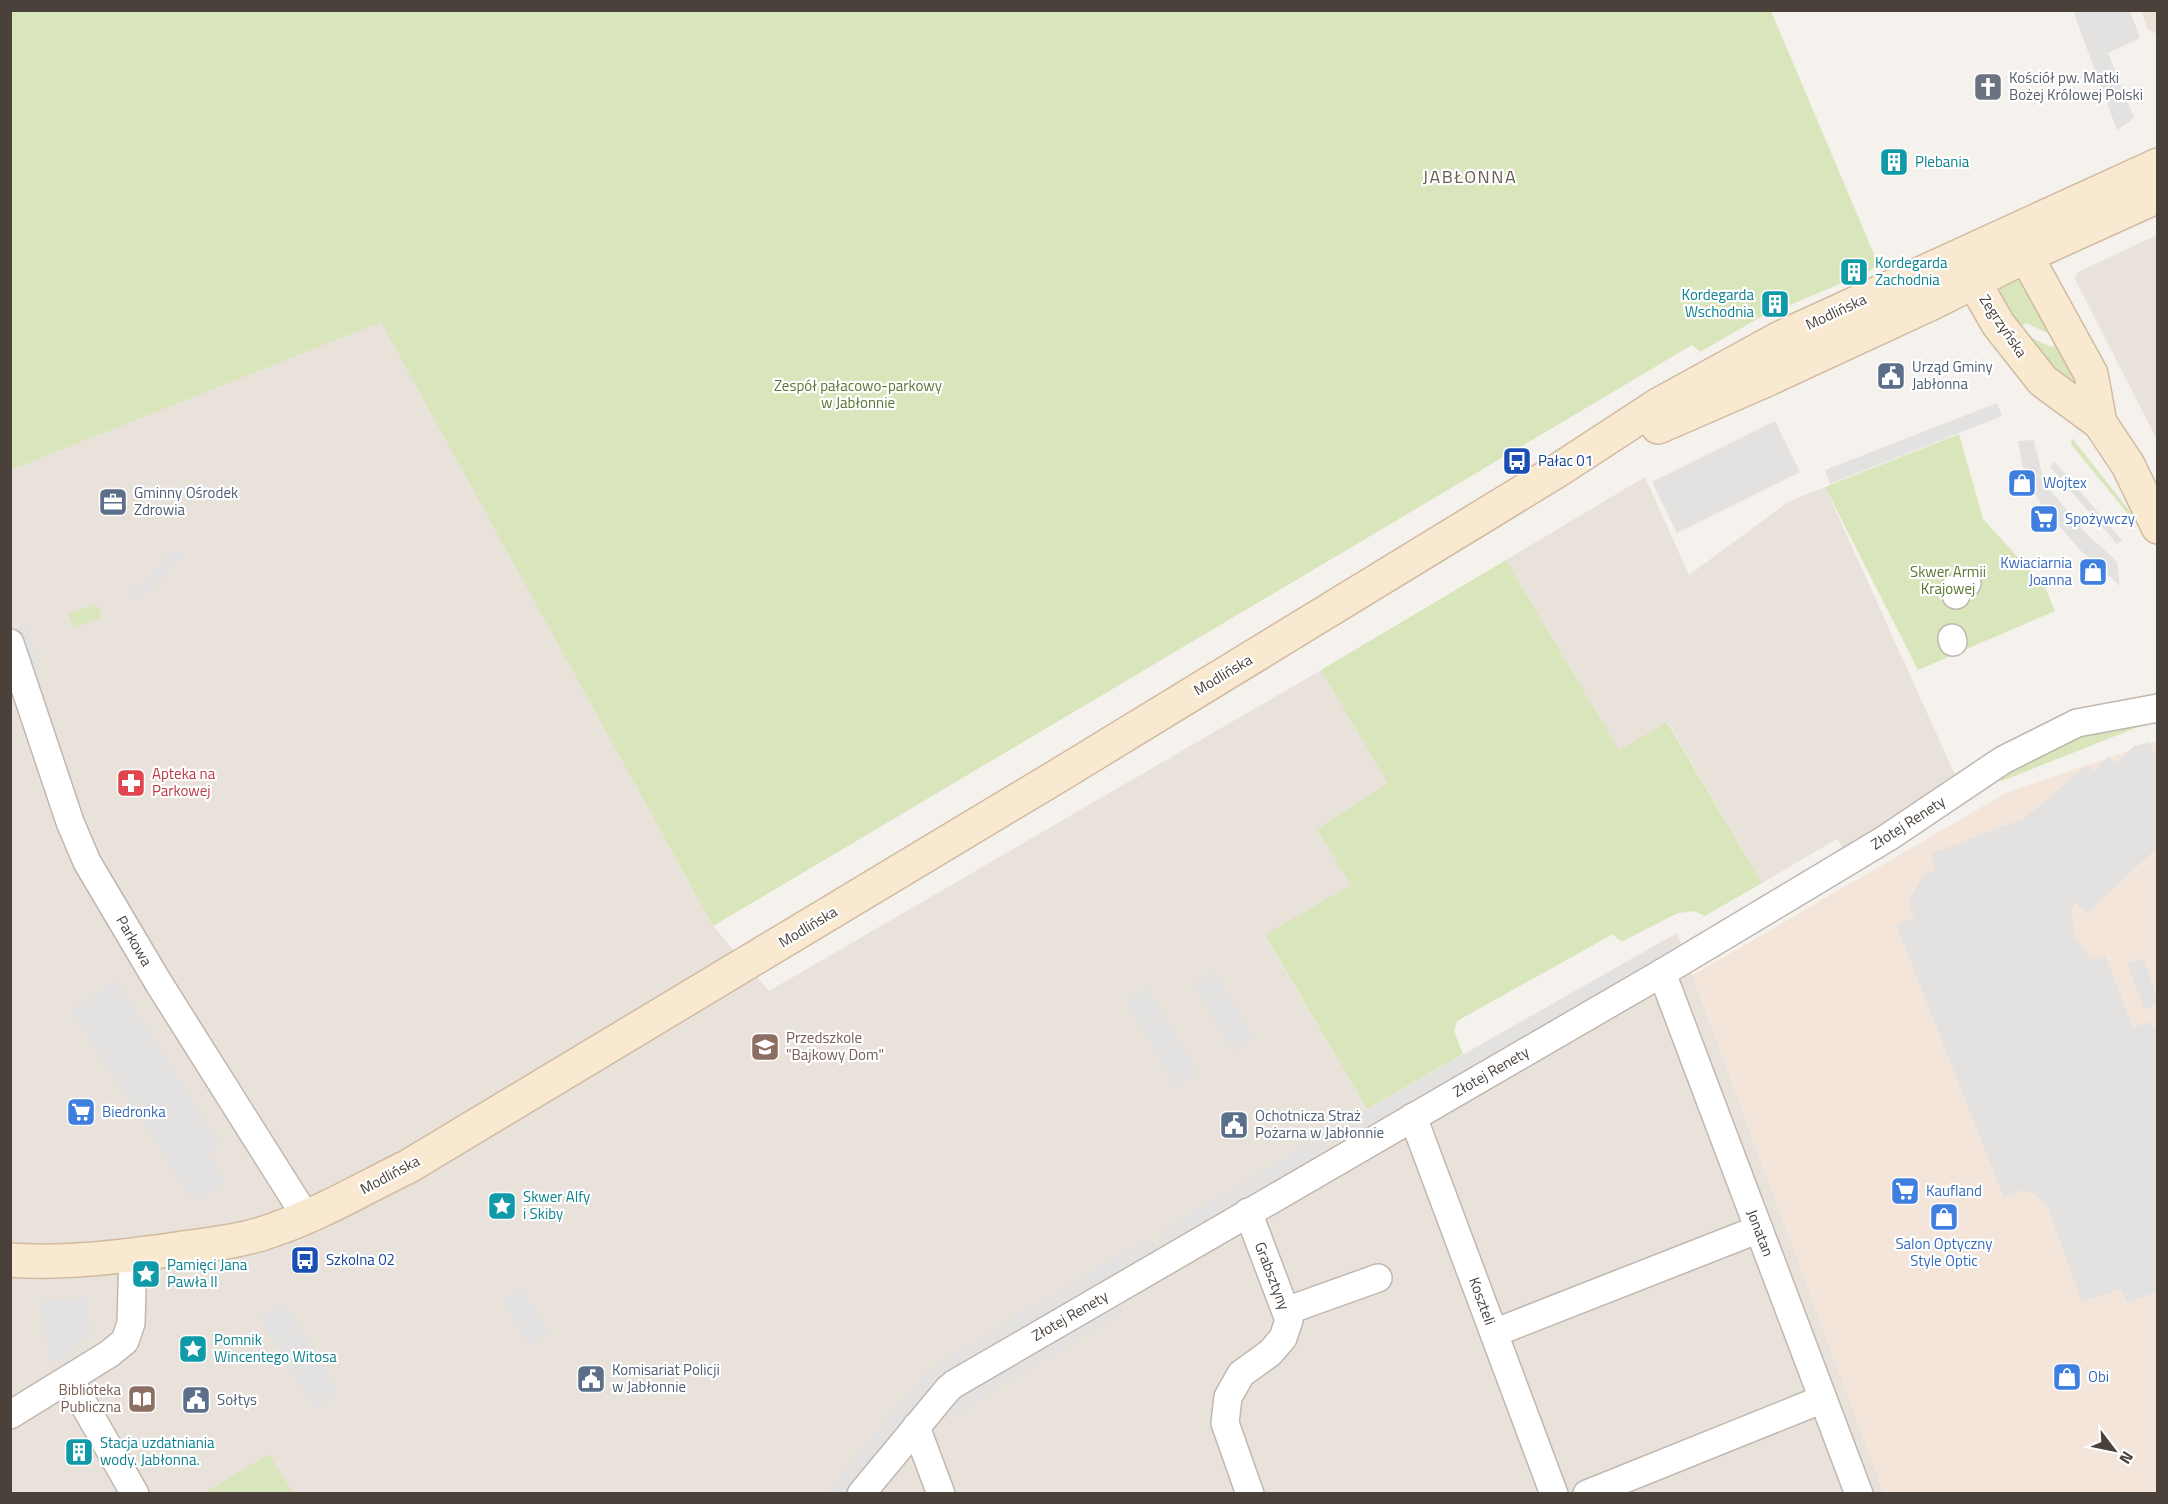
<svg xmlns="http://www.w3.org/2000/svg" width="2168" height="1504" viewBox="0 0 2168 1504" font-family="'Titillium Web',sans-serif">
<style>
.residential{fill:#e8e2db}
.commercial{fill:#f4e5db}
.education{fill:#ece3d8}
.green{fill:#d9e5ba}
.parking{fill:#e4e2e0}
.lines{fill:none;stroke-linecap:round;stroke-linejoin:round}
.street-casing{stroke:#c0b7b0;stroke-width:30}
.secondary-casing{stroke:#d0bba1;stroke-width:36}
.street{stroke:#fff;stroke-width:27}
.secondary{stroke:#fae9d1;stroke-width:33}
.labels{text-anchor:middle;stroke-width:4.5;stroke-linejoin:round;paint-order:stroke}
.worship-label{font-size:15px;fill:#5b616d;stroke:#fff;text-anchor:start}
.culture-label{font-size:15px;fill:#0d838f;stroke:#fff;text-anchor:start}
.street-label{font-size:15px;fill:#49413a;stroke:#fff}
.service-label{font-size:15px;fill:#4e5e75;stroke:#fff;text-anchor:start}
.park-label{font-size:15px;fill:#587732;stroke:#fff}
.transit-label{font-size:15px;fill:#164399;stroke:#fff;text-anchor:start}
.shop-label{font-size:15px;fill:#366cbe;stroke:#fff;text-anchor:start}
.health-label{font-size:15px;fill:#be3a42;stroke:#fff;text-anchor:start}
.education-label{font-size:15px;fill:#785e54;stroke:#fff;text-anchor:start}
.quarter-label{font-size:18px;letter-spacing:1.5px;fill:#6b5d53;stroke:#fff}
</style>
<rect width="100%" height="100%" fill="#f5f1ed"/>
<g class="residential">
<polygon points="2157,235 2157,440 2075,279 2078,272"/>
<polygon points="381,321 713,926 769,991 1321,670 1389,783 1317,829 1352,885 1265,936 1367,1109 1677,933 1884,1493 11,1494 11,470"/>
<polygon points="1645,477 1689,575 1788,502 1825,487 1956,777 1900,817 1844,850 1837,839 1762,883 1668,722 1619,750 1506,560"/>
</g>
<polygon class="commercial" points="2157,741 2157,1493 1884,1493 1693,975 2006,793"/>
<polygon class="education" points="2141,11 2157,11 2157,35 2147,28"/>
<g class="green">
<polygon points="11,10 1771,11 1879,266 1861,275 1759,318 1700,352 1692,345 713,926 381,322 11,470"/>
<polygon points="2018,275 2053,329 2047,333 2026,323 2017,329 2000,301 2000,284"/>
<polygon points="2030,337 2051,347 2060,341 2083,384 2052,373 2026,340"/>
<polygon points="1959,434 1983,519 2045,587 2055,611 1918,670 1825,487"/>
<polygon points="2072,438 2139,523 2132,519 2071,444"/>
<polygon points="1506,560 1619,750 1667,722 1762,883 1705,916 1694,911 1678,913 1623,941 1619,940 1613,934 1457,1021 1454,1031 1463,1054 1367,1109 1265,935 1351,885 1317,829 1388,783 1321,670"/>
<polygon points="96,604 102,617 74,628 68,614"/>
<polygon points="2157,721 2157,723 2143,725 2002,781 1995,777 2058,745 2089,733"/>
<polygon points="269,1454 293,1493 204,1493"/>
</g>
<g class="parking">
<polygon points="2073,11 2130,11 2140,38 2108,53 2134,118 2117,130"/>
<polygon points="1997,403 2002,416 1830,484 1825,470"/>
<polygon points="1775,421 1800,472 1677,533 1652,482"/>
<polygon points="2034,440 2044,482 2082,529 2117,562 2120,586 2079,549 2044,508 2033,491 2024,474 2018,441"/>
<polygon points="2055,462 2122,540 2117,544 2050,467"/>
<polygon points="174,548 185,555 150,592 136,600 129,589 142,582"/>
<polygon points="27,624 41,670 27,674 13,628"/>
<polygon points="2149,742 2154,753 2157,752 2157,848 2086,914 2075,902 2071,911 2075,937 2091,960 2105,955 2133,1027 2149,1022 2152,1029 2157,1027 2157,1292 2127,1303 2121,1289 2082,1302 2047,1206 2035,1194 2023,1190 2004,1198 1896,925 1914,918 1908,902 1924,874 1936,870 1930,854 2023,819 2087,765 2094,771 2108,757 2115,764 2134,746"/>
<polygon points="1663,941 1671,953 1341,1143 1333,1130"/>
<polygon points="2143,958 2158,999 2157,1004 2144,1009 2127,964"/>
<polygon points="1215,970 1255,1039 1233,1052 1193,984"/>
<polygon points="117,980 221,1145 208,1153 226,1183 193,1201 70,1010"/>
<polygon points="1148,987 1199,1074 1176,1087 1125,1001"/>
<polygon points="1319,1137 1327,1151 1169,1244 1161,1231"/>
<polygon points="1150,1237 1158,1250 941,1380 846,1493 824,1494 927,1371 1022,1312"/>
<polygon points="522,1287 550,1333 529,1346 501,1300"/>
<polygon points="88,1297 92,1338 82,1340 64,1359 48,1364 40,1301"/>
<polygon points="1116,1299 1124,1313 976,1401 958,1417 949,1403 957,1394"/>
<polygon points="285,1301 340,1394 314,1410 258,1316"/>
</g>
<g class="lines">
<g class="street-casing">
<g id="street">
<polyline points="1956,595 1954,589 1967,583"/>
<polyline points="1952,638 1953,642"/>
<polyline points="10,643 70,822 87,862 158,982 306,1217"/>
<polyline points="1662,973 1859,1494"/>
<polyline points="1413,1117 1554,1494"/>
<polyline points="1248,1212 1289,1320 1283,1338 1270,1353 1241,1374 1228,1397 1225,1423 1250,1494"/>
<polyline points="1286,1311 1378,1278"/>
<polyline points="1494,1333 1759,1229"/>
<polyline points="70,1380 135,1494"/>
<polyline points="10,1415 109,1354 125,1341 131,1323 133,1255"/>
<polyline points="916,1427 941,1494"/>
<polyline points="861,1494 948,1389 954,1384 1662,973 1887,838 2003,760 2077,723 2158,708"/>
<polyline points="1587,1494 1823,1399"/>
</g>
</g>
<g class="secondary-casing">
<g id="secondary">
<polyline points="2005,246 2026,256 2091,374 2100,423"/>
<polyline points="1974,282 1998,324 2043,381 2100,423 2128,465 2158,527"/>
<polyline points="1658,427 1766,380 1932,303 2026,256 2158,196"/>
<path d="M 10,1260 C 63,1264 118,1257 170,1250 C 204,1245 241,1242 273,1230 C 320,1214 364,1188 409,1166 L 1061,774 L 1560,469 L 1658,405 L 1780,338 L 2158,165"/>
</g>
</g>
<use href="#street" class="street"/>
<use href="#secondary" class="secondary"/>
</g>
<defs>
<g id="church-square" transform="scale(1.5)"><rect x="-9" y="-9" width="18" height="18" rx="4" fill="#6b7280" stroke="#fff"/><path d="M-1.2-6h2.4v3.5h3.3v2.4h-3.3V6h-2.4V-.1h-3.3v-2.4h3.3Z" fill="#fff"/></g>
<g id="building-square" transform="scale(1.5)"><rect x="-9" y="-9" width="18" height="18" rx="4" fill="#0f9aa8" stroke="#fff"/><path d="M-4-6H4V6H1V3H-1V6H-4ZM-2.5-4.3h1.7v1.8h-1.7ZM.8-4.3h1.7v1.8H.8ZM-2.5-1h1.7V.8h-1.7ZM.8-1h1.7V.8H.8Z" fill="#fff"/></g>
<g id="civic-square" transform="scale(1.5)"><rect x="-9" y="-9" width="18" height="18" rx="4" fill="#5c6f8a" stroke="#fff"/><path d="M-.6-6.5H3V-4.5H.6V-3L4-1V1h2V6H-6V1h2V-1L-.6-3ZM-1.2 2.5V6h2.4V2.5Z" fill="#fff"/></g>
<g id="bus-square" transform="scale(1.5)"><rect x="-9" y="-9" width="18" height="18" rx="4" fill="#1a4fb4" stroke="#fff"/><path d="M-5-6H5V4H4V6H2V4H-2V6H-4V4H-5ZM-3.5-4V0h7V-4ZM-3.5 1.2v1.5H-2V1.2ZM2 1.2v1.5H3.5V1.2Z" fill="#fff"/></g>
<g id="shop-square" transform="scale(1.5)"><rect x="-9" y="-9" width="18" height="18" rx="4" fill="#3f7fe0" stroke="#fff"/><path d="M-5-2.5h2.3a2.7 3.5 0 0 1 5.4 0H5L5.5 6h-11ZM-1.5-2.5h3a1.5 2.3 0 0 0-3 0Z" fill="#fff"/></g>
<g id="office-square" transform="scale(1.5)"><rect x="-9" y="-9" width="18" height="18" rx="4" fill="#5c6f8a" stroke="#fff"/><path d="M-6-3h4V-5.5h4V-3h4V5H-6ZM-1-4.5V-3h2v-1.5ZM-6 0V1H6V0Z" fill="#fff"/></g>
<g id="supermarket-square" transform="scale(1.5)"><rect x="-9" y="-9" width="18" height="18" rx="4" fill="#3f7fe0" stroke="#fff"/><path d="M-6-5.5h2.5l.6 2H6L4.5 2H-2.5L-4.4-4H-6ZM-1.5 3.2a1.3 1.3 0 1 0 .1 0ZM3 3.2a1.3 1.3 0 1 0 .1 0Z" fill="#fff"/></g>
<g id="pharmacy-square" transform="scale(1.5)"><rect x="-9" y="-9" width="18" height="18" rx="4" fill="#e0444e" stroke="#fff"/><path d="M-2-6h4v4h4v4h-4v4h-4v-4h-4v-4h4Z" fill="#fff"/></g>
<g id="school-square" transform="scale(1.5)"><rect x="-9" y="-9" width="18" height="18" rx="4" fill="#8d6e63" stroke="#fff"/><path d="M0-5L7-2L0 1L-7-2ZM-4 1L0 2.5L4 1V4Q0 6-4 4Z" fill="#fff"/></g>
<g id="sight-square" transform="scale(1.5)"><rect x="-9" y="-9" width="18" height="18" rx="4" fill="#0f9aa8" stroke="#fff"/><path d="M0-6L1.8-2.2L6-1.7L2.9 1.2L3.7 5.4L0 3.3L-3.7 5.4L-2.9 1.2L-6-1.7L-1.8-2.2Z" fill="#fff"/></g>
<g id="library-square" transform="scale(1.5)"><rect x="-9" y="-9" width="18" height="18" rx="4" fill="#8d6e63" stroke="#fff"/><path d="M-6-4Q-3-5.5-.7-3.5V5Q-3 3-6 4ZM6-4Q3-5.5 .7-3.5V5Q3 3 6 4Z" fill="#fff"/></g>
</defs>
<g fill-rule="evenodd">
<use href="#church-square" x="1988" y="87"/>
<use href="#building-square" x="1894" y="162"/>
<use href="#building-square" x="1854" y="272"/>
<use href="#building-square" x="1775" y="304"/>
<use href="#civic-square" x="1891" y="376"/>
<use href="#bus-square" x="1517" y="461"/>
<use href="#shop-square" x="2022" y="483"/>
<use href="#office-square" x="113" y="502"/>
<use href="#supermarket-square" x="2044" y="519"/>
<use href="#shop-square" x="2093" y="572"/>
<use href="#pharmacy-square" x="131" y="783"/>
<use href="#school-square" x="765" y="1047"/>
<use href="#supermarket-square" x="81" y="1112"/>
<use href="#civic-square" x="1234" y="1125"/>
<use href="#supermarket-square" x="1905" y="1191"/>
<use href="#sight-square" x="502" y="1206"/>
<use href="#shop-square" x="1944" y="1217"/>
<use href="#bus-square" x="305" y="1260"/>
<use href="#sight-square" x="146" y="1274"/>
<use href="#sight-square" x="193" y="1349"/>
<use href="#shop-square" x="2067" y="1377"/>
<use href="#civic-square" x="591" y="1379"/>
<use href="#library-square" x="142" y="1399"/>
<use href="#civic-square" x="196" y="1400"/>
<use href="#building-square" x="79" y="1452"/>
</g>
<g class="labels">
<g class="worship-label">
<text x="2009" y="83">Kościół pw. Matki<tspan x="2009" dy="17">Bożej Królowej Polski</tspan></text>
</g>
<g class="culture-label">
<text x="1915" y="167">Plebania</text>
<text x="1875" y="268">Kordegarda<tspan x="1875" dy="17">Zachodnia</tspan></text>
<text x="1754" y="300" text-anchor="end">Kordegarda<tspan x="1754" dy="17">Wschodnia</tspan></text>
<text x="523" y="1202">Skwer Alfy<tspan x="523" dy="17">i Skiby</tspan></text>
<text x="167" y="1270">Pamięci Jana<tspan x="167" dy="17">Pawła II</tspan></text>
<text x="214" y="1345">Pomnik<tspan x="214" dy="17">Wincentego Witosa</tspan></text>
<text x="100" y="1448">Stacja uzdatniania<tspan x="100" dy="17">wody. Jabłonna.</tspan></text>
</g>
<g class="street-label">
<text transform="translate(1836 312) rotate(-25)" y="5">Modlińska</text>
<text transform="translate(2003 326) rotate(56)" y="5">Zegrzyńska</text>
<text transform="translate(1223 675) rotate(-31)" y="5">Modlińska</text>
<text transform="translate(1908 823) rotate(-33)" y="5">Złotej Renety</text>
<text transform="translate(808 927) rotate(-31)" y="5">Modlińska</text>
<text transform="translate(134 941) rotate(60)" y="5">Parkowa</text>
<text transform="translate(1491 1072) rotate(-30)" y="5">Złotej Renety</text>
<text transform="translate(390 1175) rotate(-28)" y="5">Modlińska</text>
<text transform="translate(1760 1233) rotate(69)" y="5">Jonatan</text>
<text transform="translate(1272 1276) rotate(69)" y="5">Grabsztyny</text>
<text transform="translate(1482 1301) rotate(70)" y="5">Koszteli</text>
<text transform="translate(1070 1316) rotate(-30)" y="5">Złotej Renety</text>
</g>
<g class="service-label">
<text x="1912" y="372">Urząd Gminy<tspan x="1912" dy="17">Jabłonna</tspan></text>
<text x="134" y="498">Gminny Ośrodek<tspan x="134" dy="17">Zdrowia</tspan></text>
<text x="1255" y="1121">Ochotnicza Straż<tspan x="1255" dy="17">Pożarna w Jabłonnie</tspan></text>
<text x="612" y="1375">Komisariat Policji<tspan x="612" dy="17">w Jabłonnie</tspan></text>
<text x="217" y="1405">Sołtys</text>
</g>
<g class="park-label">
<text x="858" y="391">Zespół pałacowo-parkowy<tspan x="858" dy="17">w Jabłonnie</tspan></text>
<text x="1948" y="577">Skwer Armii<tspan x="1948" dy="17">Krajowej</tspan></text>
</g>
<g class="transit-label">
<text x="1538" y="466">Pałac 01</text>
<text x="326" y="1265">Szkolna 02</text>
</g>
<g class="shop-label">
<text x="2043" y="488">Wojtex</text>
<text x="2065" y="524">Spożywczy</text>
<text x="2072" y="568" text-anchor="end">Kwiaciarnia<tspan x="2072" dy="17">Joanna</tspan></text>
<text x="102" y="1117">Biedronka</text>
<text x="1926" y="1196">Kaufland</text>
<text x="1944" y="1249" text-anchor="middle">Salon Optyczny<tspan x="1944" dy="17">Style Optic</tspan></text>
<text x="2088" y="1382">Obi</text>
</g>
<g class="health-label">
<text x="152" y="779">Apteka na<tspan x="152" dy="17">Parkowej</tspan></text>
</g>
<g class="education-label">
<text x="786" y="1043">Przedszkole<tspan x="786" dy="17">"Bajkowy Dom"</tspan></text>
<text x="121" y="1395" text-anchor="end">Biblioteka<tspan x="121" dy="17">Publiczna</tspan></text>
</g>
<g class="quarter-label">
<text x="1470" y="183">JABŁONNA</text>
</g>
</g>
<rect width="2168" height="1504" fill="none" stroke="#49413a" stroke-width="24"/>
<g transform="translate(2114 1450) rotate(122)" stroke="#ffffff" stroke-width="4.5" paint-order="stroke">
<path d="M0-4.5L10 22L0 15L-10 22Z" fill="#49413a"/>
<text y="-9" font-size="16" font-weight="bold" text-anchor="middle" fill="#49413a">N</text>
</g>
</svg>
